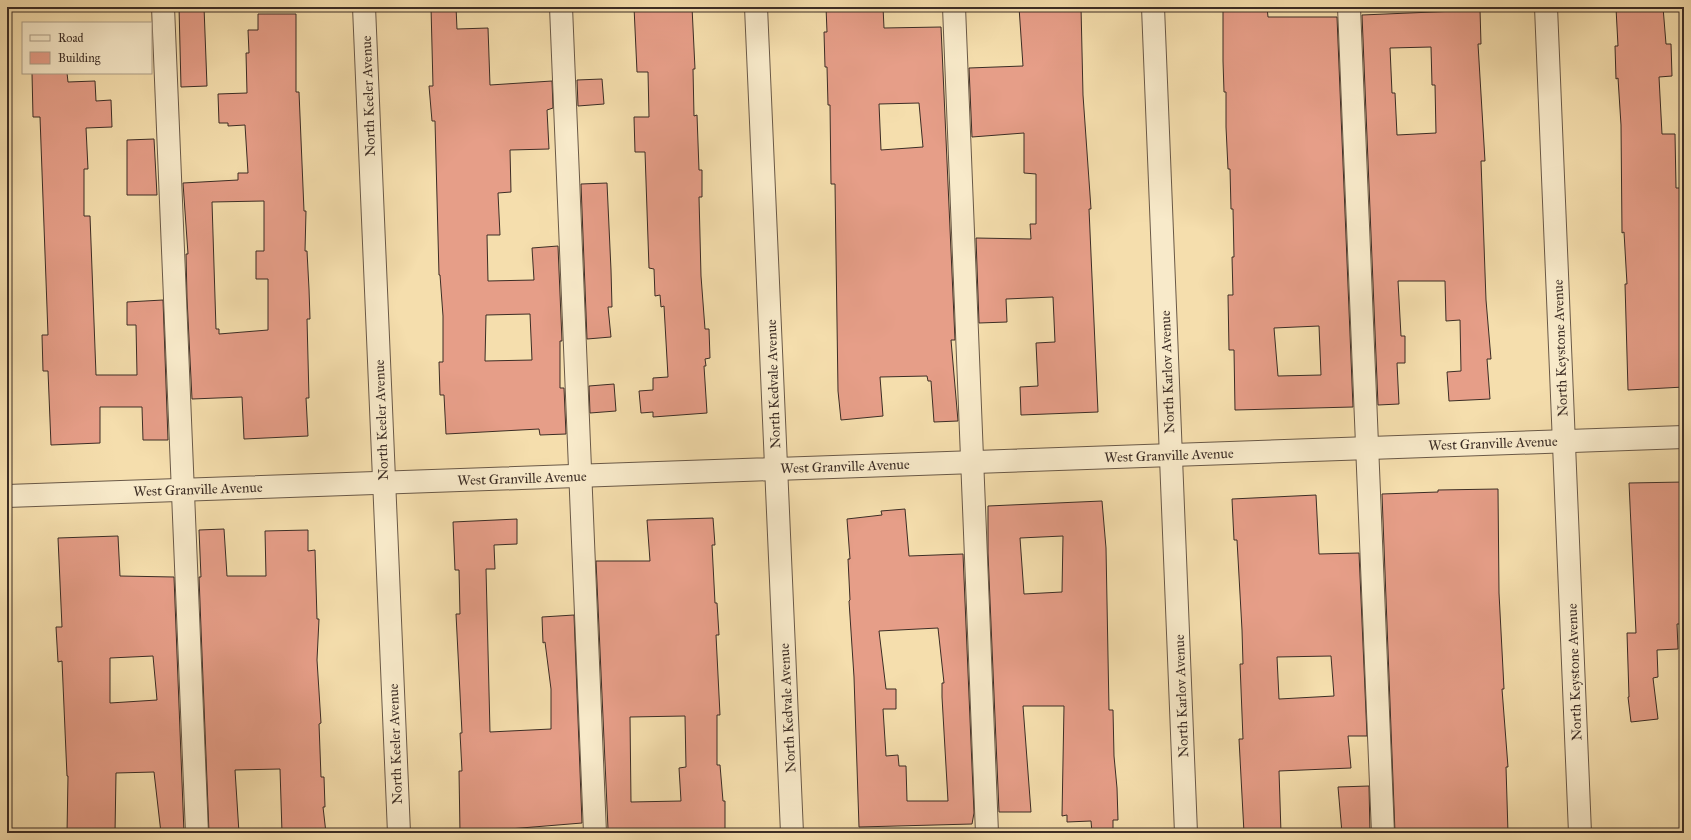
<svg xmlns="http://www.w3.org/2000/svg" width="1691" height="840" viewBox="0 0 1691 840" font-family="'IM FELL Great Primer',serif">
<style>
.building{fill:#e69e88;stroke:#3c2d25;fill-rule:evenodd}
.lines{fill:none;stroke-linecap:round;stroke-linejoin:round}
.minor-casing{stroke:#6a5947;stroke-width:24}
.minor{stroke:#f8eaca;stroke-width:22}
.labels{text-anchor:middle;stroke-width:3.5;stroke-linejoin:round;paint-order:stroke}
.street-label{font-size:14px;fill:#3c2d25;stroke:#f8eaca}
</style>
<rect width="100%" height="100%" fill="#f5dead"/>
<filter id="stains"><feTurbulence type="fractalNoise" baseFrequency=".005" numOctaves="4"/><feColorMatrix values="0 0 0 0 .2 0 0 0 0 .09 0 0 0 0 .02 0 0 0 .5 -.17"/></filter>
<radialGradient id="worn" r=".72"><stop offset=".6" stop-color="#630" stop-opacity="0"/><stop offset="1" stop-color="#630" stop-opacity=".3"/></radialGradient>
<g class="building">
<polygon points="179,7 204,7 207,86 181,87"/>
<path d="M 431,7 L 456,7 L 457,29 L 488,28 L 490,85 L 552,81 L 553,108 L 547,110 L 549,149 L 510,150 L 511,192 L 498,193 L 500,235 L 487,235 L 488,281 L 534,280 L 532,248 L 558,246 L 562,341 L 560,341 L 560,388 L 564,388 L 566,434 L 540,435 L 539,429 L 446,434 L 444,395 L 440,395 L 439,362 L 443,362 L 443,316 L 440,275 L 439,275 L 435,121 L 432,121 L 429,86 L 433,86 ZM 530,314 L 532,360 L 485,361 L 486,315 Z"/>
<polygon points="634,7 692,7 695,69 693,69 694,116 697,115 699,170 702,170 702,197 699,197 701,276 705,329 709,329 710,358 705,359 706,366 704,366 707,413 653,417 653,412 641,413 639,391 653,390 653,378 668,377 664,306 661,307 660,295 655,296 654,269 649,268 645,152 635,152 634,117 649,117 648,72 637,72"/>
<path d="M 826,7 L 883,7 L 884,28 L 941,27 L 955,340 L 951,340 L 958,421 L 934,422 L 931,381 L 928,381 L 927,376 L 880,377 L 883,416 L 841,420 L 838,391 L 835,184 L 831,184 L 830,105 L 828,105 L 827,67 L 825,67 L 824,32 L 827,32 ZM 919,103 L 923,147 L 881,150 L 879,104 Z"/>
<polygon points="1019,7 1081,7 1083,95 1091,209 1089,209 1098,412 1021,415 1020,387 1038,386 1036,343 1055,342 1053,297 1006,299 1007,322 979,323 976,238 1031,239 1030,224 1036,224 1036,174 1024,173 1024,133 972,137 969,68 1023,66"/>
<path d="M 1223,7 L 1267,7 L 1268,17 L 1337,17 L 1353,407 L 1235,410 L 1234,350 L 1229,350 L 1228,295 L 1233,295 L 1232,257 L 1234,257 L 1233,209 L 1231,209 L 1230,169 L 1228,169 L 1226,127 L 1226,92 L 1224,92 L 1223,61 ZM 1319,326 L 1321,375 L 1278,376 L 1274,328 Z"/>
<polygon points="1663,7 1666,44 1671,44 1672,76 1659,77 1662,134 1675,134 1676,188 1680,188 1680,241 1682,241 1684,282 1684,387 1628,390 1625,284 1627,284 1624,232 1622,233 1621,125 1618,78 1616,79 1615,46 1618,46 1616,8"/>
<path d="M 1480,10 L 1481,44 L 1478,44 L 1485,161 L 1481,161 L 1486,300 L 1491,359 L 1487,359 L 1490,399 L 1449,401 L 1447,372 L 1461,371 L 1460,320 L 1446,321 L 1445,281 L 1398,281 L 1401,336 L 1405,336 L 1405,363 L 1397,363 L 1399,404 L 1378,405 L 1362,15 ZM 1431,47 L 1432,85 L 1435,85 L 1436,133 L 1397,135 L 1395,93 L 1392,93 L 1390,48 Z"/>
<path d="M 258,14 L 296,14 L 296,92 L 299,92 L 304,211 L 306,211 L 305,251 L 307,251 L 309,289 L 310,319 L 307,319 L 309,398 L 306,398 L 308,436 L 244,439 L 242,397 L 192,399 L 187,298 L 186,254 L 188,254 L 183,183 L 238,180 L 238,173 L 248,173 L 245,125 L 228,126 L 228,123 L 219,123 L 218,94 L 247,93 L 246,53 L 249,53 L 248,30 L 258,30 ZM 264,201 L 264,251 L 256,251 L 256,279 L 268,279 L 268,330 L 219,334 L 219,329 L 216,329 L 212,202 Z"/>
<polygon points="32,73 67,73 68,82 95,81 96,101 111,100 112,127 86,128 88,169 84,169 84,216 90,216 96,375 137,375 136,325 127,325 127,302 163,300 168,440 143,440 142,407 100,407 100,443 51,445 48,371 43,371 42,335 48,335 40,117 33,117"/>
<polygon points="602,79 604,104 578,106 577,80"/>
<polygon points="154,139 157,195 127,195 127,140"/>
<polygon points="607,183 611,270 612,307 608,307 611,337 587,339 581,184"/>
<polygon points="614,384 616,411 590,413 589,386"/>
<polygon points="1684,482 1684,624 1677,624 1678,649 1657,650 1658,677 1653,678 1658,719 1631,722 1628,697 1629,697 1627,633 1636,633 1629,483"/>
<polygon points="1498,489 1499,593 1504,689 1502,689 1508,767 1506,767 1508,833 1395,833 1382,494 1438,492 1438,490"/>
<path d="M 1316,495 L 1319,554 L 1359,553 L 1367,736 L 1348,736 L 1351,768 L 1279,771 L 1281,833 L 1244,833 L 1239,739 L 1243,739 L 1240,664 L 1243,664 L 1242,630 L 1237,540 L 1234,540 L 1232,499 ZM 1331,656 L 1334,696 L 1279,699 L 1277,657 Z"/>
<path d="M 1102,501 L 1106,548 L 1109,710 L 1113,710 L 1114,756 L 1117,788 L 1118,820 L 1113,820 L 1113,833 L 1092,833 L 1091,821 L 1067,822 L 1067,815 L 1062,816 L 1064,706 L 1023,706 L 1031,812 L 999,812 L 988,553 L 988,506 ZM 1063,536 L 1062,592 L 1024,594 L 1020,538 Z"/>
<path d="M 905,509 L 909,556 L 963,554 L 974,813 L 972,824 L 859,827 L 854,677 L 849,601 L 850,600 L 848,559 L 850,559 L 847,519 L 882,515 L 881,511 ZM 938,628 L 944,683 L 942,683 L 942,697 L 948,801 L 907,801 L 906,766 L 899,766 L 898,755 L 886,756 L 883,709 L 896,709 L 896,689 L 886,689 L 879,631 Z"/>
<path d="M 713,518 L 715,545 L 712,545 L 715,603 L 717,603 L 719,635 L 716,635 L 720,715 L 717,715 L 717,765 L 720,765 L 723,801 L 725,801 L 725,833 L 667,833 L 667,829 L 608,829 L 596,561 L 650,561 L 647,520 ZM 685,716 L 686,767 L 679,768 L 681,801 L 631,802 L 630,717 Z"/>
<polygon points="517,519 517,544 494,545 495,569 486,569 490,732 551,729 551,689 545,642 543,643 542,617 574,615 582,823 509,829 510,833 460,833 459,771 462,771 460,733 462,733 456,614 460,614 459,570 455,570 453,522"/>
<polygon points="224,529 227,576 266,576 265,531 308,530 308,551 315,550 317,619 319,619 317,660 321,723 319,724 321,777 324,777 325,807 323,807 326,833 282,833 280,769 235,770 239,833 209,833 199,577 201,577 199,530"/>
<path d="M 118,536 L 120,576 L 174,577 L 184,833 L 161,833 L 154,772 L 116,773 L 115,833 L 67,833 L 68,776 L 67,776 L 62,661 L 58,662 L 56,627 L 62,627 L 58,538 ZM 153,656 L 157,700 L 110,703 L 110,658 Z"/>
<polygon points="1369,786 1370,833 1342,833 1338,787"/>
</g>
<g class="lines">
<g class="minor-casing">
<g id="minor">
<polyline points="163,7 197,833"/>
<polyline points="364,7 399,833"/>
<polyline points="561,7 595,833"/>
<polyline points="756,7 792,833"/>
<polyline points="954,7 987,833"/>
<polyline points="1153,7 1186,833"/>
<polyline points="1349,7 1383,833"/>
<polyline points="1546,7 1580,833"/>
<polyline points="7,496 1684,437"/>
</g>
</g>
<use href="#minor" class="minor"/>
</g>
<g class="labels">
<g class="street-label">
<text transform="translate(368 96) rotate(-92)" y="5">North Keeler Avenue</text>
<text transform="translate(1560 348) rotate(-92)" y="5">North Keystone Avenue</text>
<text transform="translate(1167 372) rotate(-92)" y="5">North Karlov Avenue</text>
<text transform="translate(773 384) rotate(-92)" y="5">North Kedvale Avenue</text>
<text transform="translate(381 420) rotate(-92)" y="5">North Keeler Avenue</text>
<text transform="translate(1493 443) rotate(-2)" y="5">West Granville Avenue</text>
<text transform="translate(1169 455) rotate(-2)" y="5">West Granville Avenue</text>
<text transform="translate(845 466) rotate(-2)" y="5">West Granville Avenue</text>
<text transform="translate(522 478) rotate(-2)" y="5">West Granville Avenue</text>
<text transform="translate(198 489) rotate(-2)" y="5">West Granville Avenue</text>
<text transform="translate(1574 672) rotate(-92)" y="5">North Keystone Avenue</text>
<text transform="translate(1181 696) rotate(-92)" y="5">North Karlov Avenue</text>
<text transform="translate(787 708) rotate(-93)" y="5">North Kedvale Avenue</text>
<text transform="translate(395 744) rotate(-92)" y="5">North Keeler Avenue</text>
</g>
</g>
<rect width="1691" height="840" fill="none" stroke="#f5dead" stroke-width="24"/>
<rect x="8" y="8" width="1675" height="824" fill="none" stroke="#3c2d25" stroke-width="2"/>
<rect x="12" y="12" width="1667" height="816" fill="none" stroke="#3c2d25"/>
<rect x="22" y="22" width="130" height="52" fill="#f8eaca" stroke="#ad9e88"/>
<rect x="30" y="35" width="20" height="6" fill="#f8eaca" stroke="#ad9e88"/>
<text x="58" y="42" font-size="12" fill="#3c2d25">Road</text>
<rect x="30" y="52" width="20" height="12" fill="#e69e88" stroke="#ad9e88"/>
<text x="58" y="62" font-size="12" fill="#3c2d25">Building</text>
<rect width="100%" height="100%" filter="url(#stains)"/>
<rect width="100%" height="100%" fill="url(#worn)"/>
</svg>
